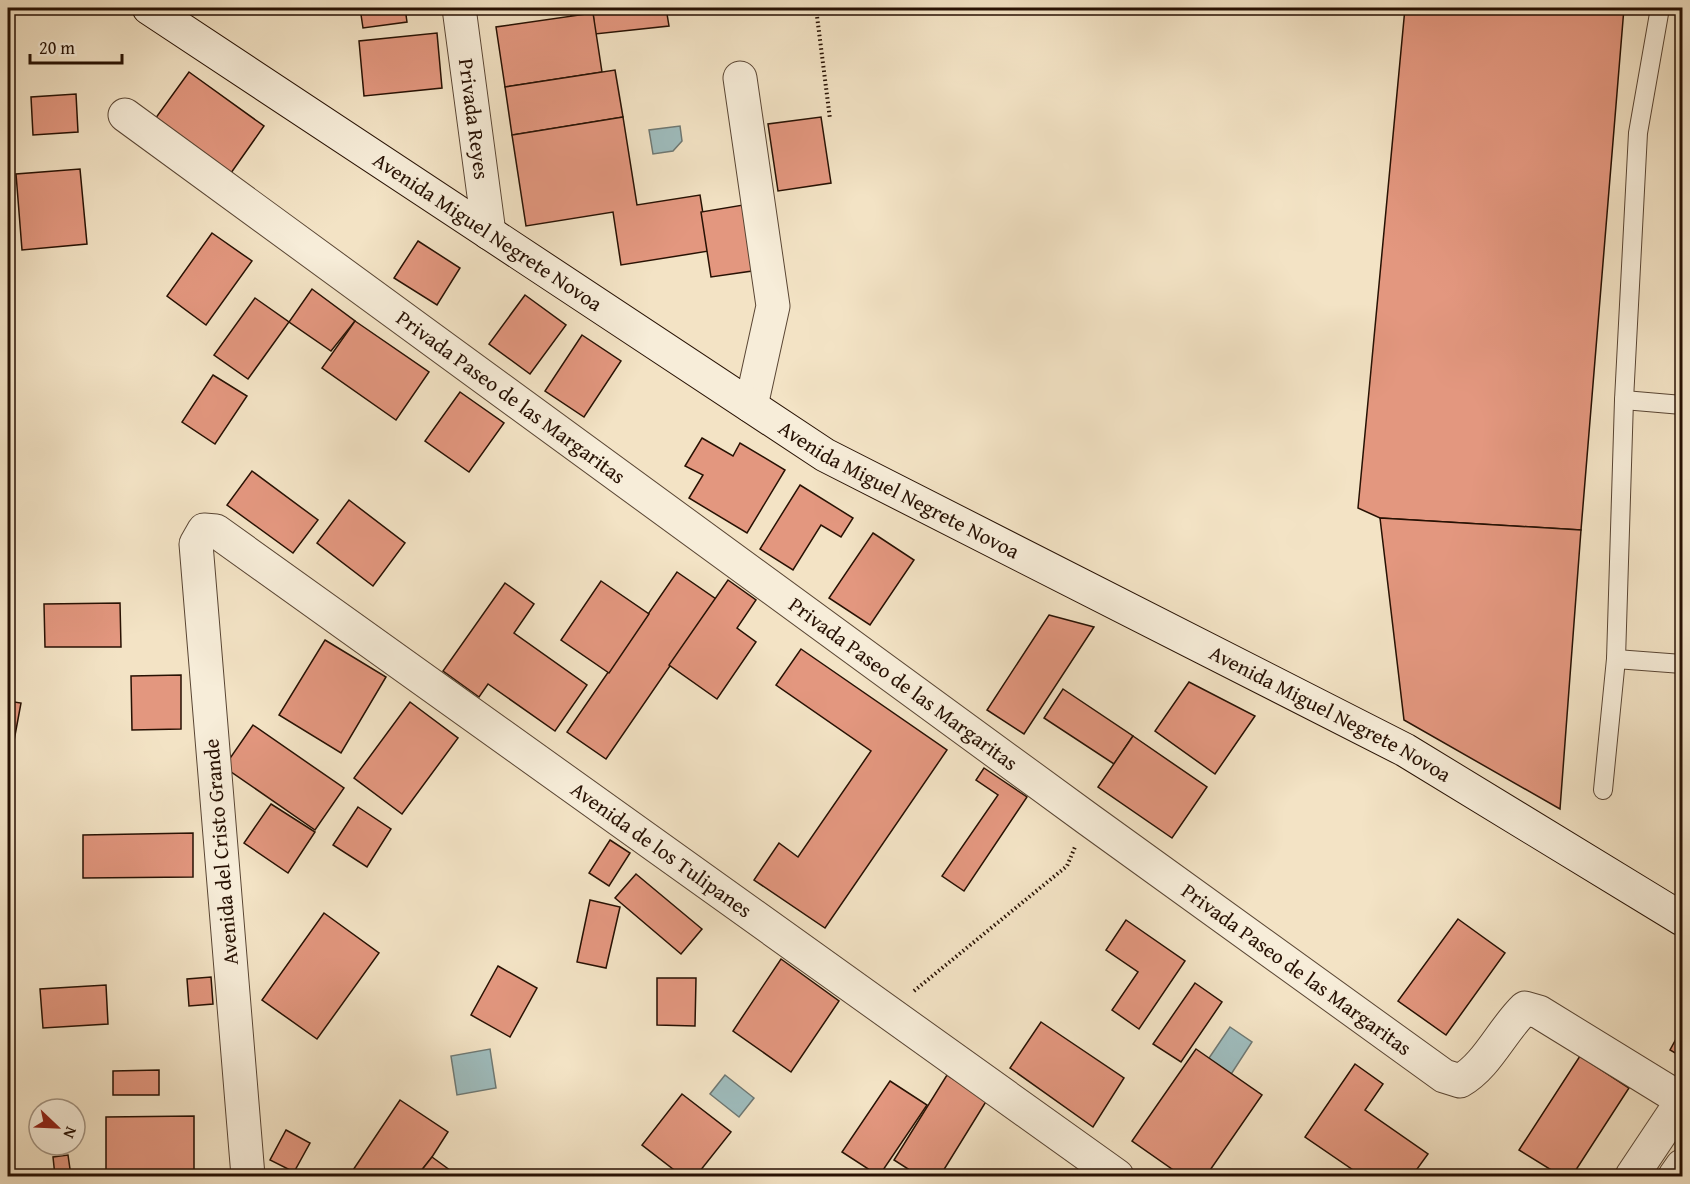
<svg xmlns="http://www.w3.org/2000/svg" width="1690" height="1184" viewBox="0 0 1690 1184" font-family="'Gentium Book Plus',serif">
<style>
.water{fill:#9ebcbd;stroke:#6e7873;stroke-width:1.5}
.building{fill:#e3977f;stroke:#271103;stroke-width:1.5}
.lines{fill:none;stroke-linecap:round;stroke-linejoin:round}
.lane-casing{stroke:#5a4634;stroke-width:20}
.street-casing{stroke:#5a4634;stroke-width:35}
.secondary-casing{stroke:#271103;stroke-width:35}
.path{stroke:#271103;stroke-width:4;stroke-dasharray:1.5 3;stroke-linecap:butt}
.lane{stroke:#f7edd9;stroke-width:18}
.street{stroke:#f7edd9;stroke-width:33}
.secondary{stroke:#f7edd9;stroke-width:33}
.labels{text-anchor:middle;stroke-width:4.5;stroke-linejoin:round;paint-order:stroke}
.street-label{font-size:21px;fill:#271103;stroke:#f7edd9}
</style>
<rect width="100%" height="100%" fill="#f3e3c5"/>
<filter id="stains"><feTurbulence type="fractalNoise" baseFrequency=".00333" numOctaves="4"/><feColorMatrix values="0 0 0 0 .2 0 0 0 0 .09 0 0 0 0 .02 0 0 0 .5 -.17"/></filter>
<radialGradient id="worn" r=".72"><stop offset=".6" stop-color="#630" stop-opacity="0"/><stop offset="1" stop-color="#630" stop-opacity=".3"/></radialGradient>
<g class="water">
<polygon points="680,126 682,141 673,151 653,154 649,130"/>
<polygon points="1230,1027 1252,1042 1226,1082 1207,1061"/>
<polygon points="490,1049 496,1088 457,1095 451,1056"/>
<polygon points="725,1075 754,1098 739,1117 710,1094"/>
</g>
<g class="building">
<polygon points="360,8 405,8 407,22 363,28"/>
<polygon points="570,8 666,8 669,26 595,34 593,13 571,16"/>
<polygon points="1405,8 1624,8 1581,530 1380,518 1358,508"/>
<polygon points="593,13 602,72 505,87 496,27"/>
<polygon points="437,33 442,88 364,96 359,41"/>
<polygon points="615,70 623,117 512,135 505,87"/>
<polygon points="189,72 264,126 231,173 155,119"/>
<polygon points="76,94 78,132 33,135 31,97"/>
<polygon points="623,117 637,205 700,195 709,251 621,265 613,212 526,226 512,135"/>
<polygon points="821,117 831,183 778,191 768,124"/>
<polygon points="80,169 87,244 22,250 16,174"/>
<polygon points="749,204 759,270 711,277 701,212"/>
<polygon points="212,233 252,261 206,325 167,296"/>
<polygon points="418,241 460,268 437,305 394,278"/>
<polygon points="312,289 355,321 331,351 289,322"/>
<polygon points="525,295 566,325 530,374 489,344"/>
<polygon points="255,298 289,322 248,379 214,355"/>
<polygon points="355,321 429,372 396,420 322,368"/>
<polygon points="582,335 621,361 584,417 545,391"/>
<polygon points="213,375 247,396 215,444 182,422"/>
<polygon points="460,392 504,423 469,472 425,441"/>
<polygon points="702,438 733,456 740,443 785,470 747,533 689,498 703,475 685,466"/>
<polygon points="252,471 318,520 293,553 227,505"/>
<polygon points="800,485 853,518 841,537 821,525 793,570 760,549"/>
<polygon points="349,500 405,543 373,586 317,543"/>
<polygon points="1380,518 1581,530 1560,809 1404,720"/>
<polygon points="873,533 914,560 870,625 829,598"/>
<polygon points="677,572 716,599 606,759 567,732"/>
<polygon points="728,580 756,600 737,628 756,642 717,699 669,665"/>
<polygon points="601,581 649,614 609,673 561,640"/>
<polygon points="505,583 534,604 514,633 587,685 555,731 488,684 479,697 443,671"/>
<polygon points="120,603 121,647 45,647 44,604"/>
<polygon points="1049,615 1094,627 1024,734 987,710"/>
<polygon points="325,640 386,677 341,753 279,715"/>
<polygon points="801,649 947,750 825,928 754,880 779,843 798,857 871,751 776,685"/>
<polygon points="181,675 181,729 132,730 131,676"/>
<polygon points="1189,682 1255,716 1215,774 1155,731"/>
<polygon points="1063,689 1133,736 1114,764 1044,718"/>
<polygon points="8,701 21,703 8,773"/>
<polygon points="410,702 458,738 402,814 354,778"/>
<polygon points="253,725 344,788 315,830 224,767"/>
<polygon points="1133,736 1207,787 1172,838 1098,787"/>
<polygon points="984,768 1027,797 964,891 942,876 998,795 976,780"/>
<polygon points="271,804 315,832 288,873 244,843"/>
<polygon points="358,807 391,829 367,867 333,845"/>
<polygon points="193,833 193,877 83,878 83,835"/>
<polygon points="610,840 630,853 609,886 589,873"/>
<polygon points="636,874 702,929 681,954 615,898"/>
<polygon points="590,900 620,907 606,968 577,962"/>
<polygon points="324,913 379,953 317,1039 262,1000"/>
<polygon points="1458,919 1505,953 1446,1035 1398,1001"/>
<polygon points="1126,920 1185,961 1139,1029 1112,1010 1138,972 1106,950"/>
<polygon points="781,959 839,1001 791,1072 733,1031"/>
<polygon points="498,966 537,988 510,1037 471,1015"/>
<polygon points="211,977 213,1004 189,1006 187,979"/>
<polygon points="657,978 696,978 695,1026 657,1025"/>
<polygon points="1195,983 1222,1002 1181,1062 1153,1044"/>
<polygon points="106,985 108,1024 43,1028 40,989"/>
<polygon points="1041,1022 1124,1078 1093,1127 1010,1068"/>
<polygon points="1682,1028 1682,1057 1670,1050"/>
<polygon points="1196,1049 1262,1095 1206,1176 1182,1176 1132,1141"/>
<polygon points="1580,1056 1629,1088 1572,1176 1561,1176 1519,1150"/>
<polygon points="1355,1064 1383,1084 1365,1110 1428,1154 1412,1176 1362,1176 1305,1137"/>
<polygon points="159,1070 159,1095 113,1095 113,1071"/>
<polygon points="947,1075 987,1100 940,1176 919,1176 894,1160"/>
<polygon points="890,1081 927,1105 879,1176 842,1152"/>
<polygon points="682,1094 731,1132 696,1176 682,1176 642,1145"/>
<polygon points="400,1100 448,1132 432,1157 417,1176 349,1176"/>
<polygon points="194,1116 194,1176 106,1176 106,1117"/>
<polygon points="286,1130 310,1143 294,1172 270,1160"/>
<polygon points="68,1155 71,1176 55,1176 53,1157"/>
<polygon points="432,1157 458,1176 417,1176"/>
</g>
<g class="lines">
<g class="lane-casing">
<g id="lane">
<polyline points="1624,400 1682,405"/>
<polyline points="1616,659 1682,664"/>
<polyline points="1603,790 1616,659 1624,400 1638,133 1660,8"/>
</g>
</g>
<g class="street-casing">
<g id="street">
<path id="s1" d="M 459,8 L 489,233"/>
<polyline points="740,78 773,306 751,406"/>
<path id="s2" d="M 125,115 L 1088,819 L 1444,1076 L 1460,1081 C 1487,1066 1502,1030 1525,1008 L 1539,1012 L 1682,1100"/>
<path id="s3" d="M 248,1176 L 196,544 L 204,530 L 216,531 L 1117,1176"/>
<polyline points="1632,1176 1682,1101"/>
<polyline points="1675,1176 1682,1166"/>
</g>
</g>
<g class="secondary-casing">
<g id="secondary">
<path id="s4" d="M 149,8 L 825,455 L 1405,750 L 1682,919"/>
</g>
</g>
<g class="path">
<polyline points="816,8 830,119"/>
<polyline points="914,991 1067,866 1075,847"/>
</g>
<use href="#lane" class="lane"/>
<use href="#street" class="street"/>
<use href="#secondary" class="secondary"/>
</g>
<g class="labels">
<g class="street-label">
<text dy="7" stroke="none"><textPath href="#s1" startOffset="112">Privada Reyes</textPath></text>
<text dy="7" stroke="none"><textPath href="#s4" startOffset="406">Avenida Miguel Negrete Novoa</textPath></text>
<text dy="7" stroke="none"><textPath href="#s2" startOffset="478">Privada Paseo de las Margaritas</textPath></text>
<text dy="7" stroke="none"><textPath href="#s4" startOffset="892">Avenida Miguel Negrete Novoa</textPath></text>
<text dy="7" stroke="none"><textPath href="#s2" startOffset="964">Privada Paseo de las Margaritas</textPath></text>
<text dy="7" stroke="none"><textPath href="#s4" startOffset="1378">Avenida Miguel Negrete Novoa</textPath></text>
<text dy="7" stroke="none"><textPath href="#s3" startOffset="1210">Avenida de los Tulipanes</textPath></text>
<text transform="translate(221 852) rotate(-95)" y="7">Avenida del Cristo Grande</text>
<text dy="7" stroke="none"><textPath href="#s2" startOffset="1450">Privada Paseo de las Margaritas</textPath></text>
</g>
</g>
<rect width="1690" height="1184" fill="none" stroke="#f3e3c5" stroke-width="30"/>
<rect x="9" y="9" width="1672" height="1166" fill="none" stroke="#271103" stroke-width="3"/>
<rect x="15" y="15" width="1660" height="1154" fill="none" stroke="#271103" stroke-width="1.5"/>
<g transform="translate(57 1127) rotate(113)"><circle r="28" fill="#f7edd9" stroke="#a49583" stroke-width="1.5"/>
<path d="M0-4.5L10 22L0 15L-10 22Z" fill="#8f2418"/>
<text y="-9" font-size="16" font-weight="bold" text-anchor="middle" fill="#271103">N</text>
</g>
<path d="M30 54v9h92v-9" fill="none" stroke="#271103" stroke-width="3"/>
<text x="39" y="54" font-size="18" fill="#271103" stroke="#f7edd9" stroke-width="4.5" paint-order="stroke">20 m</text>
<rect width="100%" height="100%" filter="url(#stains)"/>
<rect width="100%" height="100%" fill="url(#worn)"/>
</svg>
